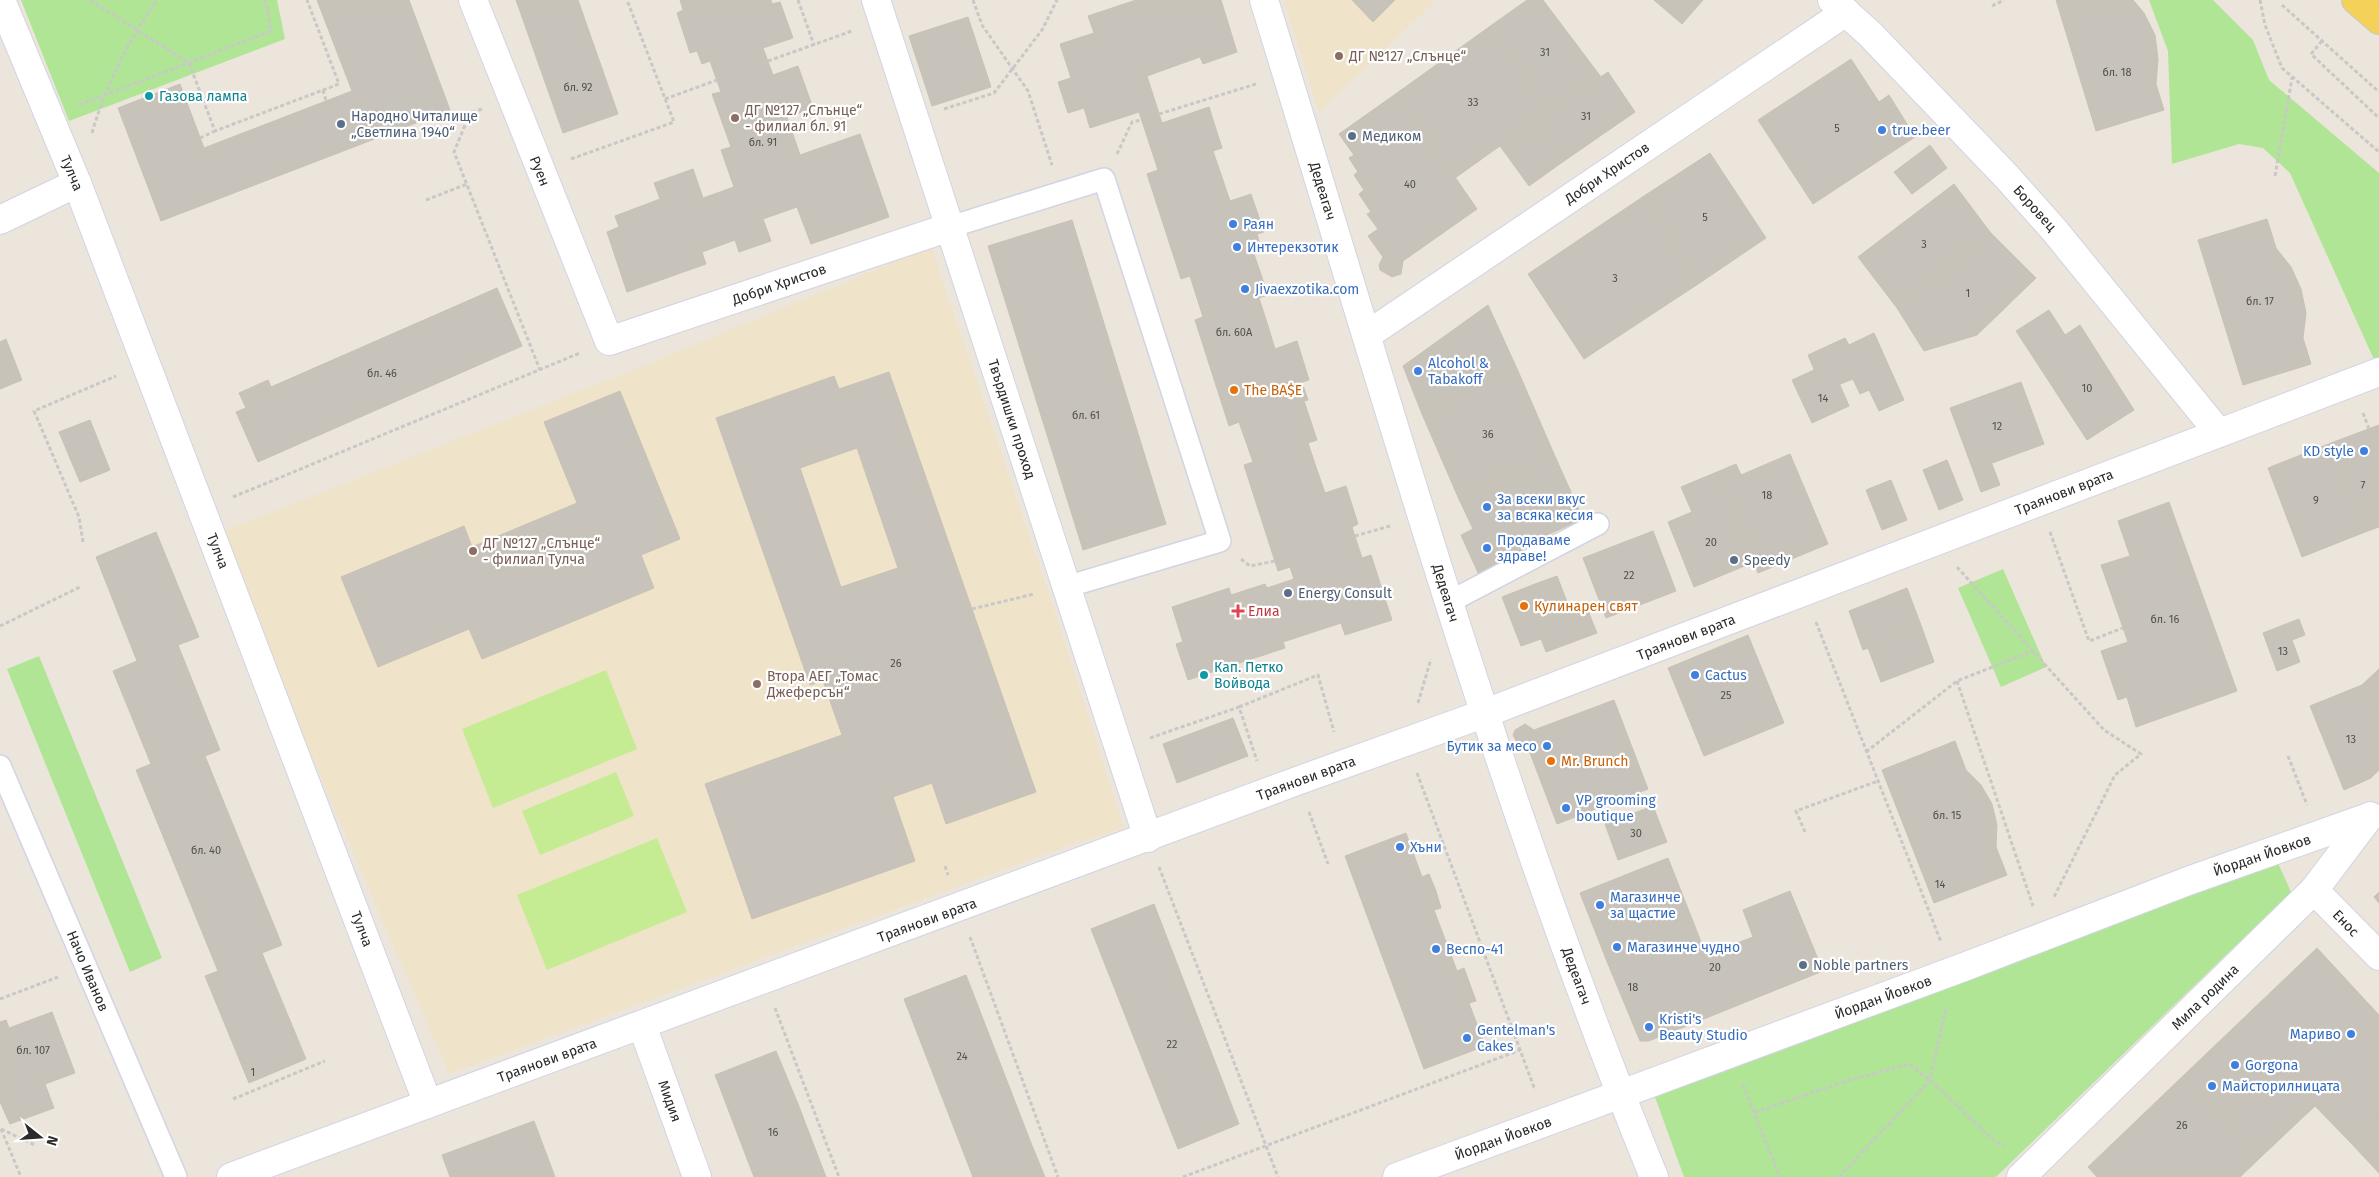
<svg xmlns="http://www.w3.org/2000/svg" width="2379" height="1177" viewBox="0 0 2379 1177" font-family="'Fira Sans',sans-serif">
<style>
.education{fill:#efe3ca}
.green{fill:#b0e596}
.pitch{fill:#c5ec92}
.building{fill:#c7c3ba;stroke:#c8c1b5;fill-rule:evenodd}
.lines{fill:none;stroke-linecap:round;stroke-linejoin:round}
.service-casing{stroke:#d1d4e3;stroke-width:24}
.minor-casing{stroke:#d1d4e3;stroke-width:30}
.primary-casing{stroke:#c8c8c8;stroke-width:30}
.path{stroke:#c8c8c8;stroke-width:3;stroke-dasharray:4 2.5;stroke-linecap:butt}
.service{stroke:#fff;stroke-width:21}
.minor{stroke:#fff;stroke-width:28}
.primary{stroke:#f4d159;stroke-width:28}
.education-dot{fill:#8d6e63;stroke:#fff;stroke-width:2}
.culture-dot{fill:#0f9aa8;stroke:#fff;stroke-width:2}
.service-dot{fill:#5c6f8a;stroke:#fff;stroke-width:2}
.shop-dot{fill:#3f7fe0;stroke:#fff;stroke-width:2}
.food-dot{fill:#e8710a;stroke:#fff;stroke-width:2}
.health-dot{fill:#e0444e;stroke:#fff;stroke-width:2}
.labels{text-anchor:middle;stroke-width:4.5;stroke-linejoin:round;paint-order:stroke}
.number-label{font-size:11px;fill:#51504e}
.education-label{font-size:14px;fill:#785e54;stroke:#fff;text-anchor:start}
.culture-label{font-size:14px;fill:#0d838f;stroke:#fff;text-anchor:start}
.service-label{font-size:14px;fill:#4e5e75;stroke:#fff;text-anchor:start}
.shop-label{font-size:14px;fill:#366cbe;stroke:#fff;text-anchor:start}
.street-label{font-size:14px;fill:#2a2a2a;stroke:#fff}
.food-label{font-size:14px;fill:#c56008;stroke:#fff;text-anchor:start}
.health-label{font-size:14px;fill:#be3a42;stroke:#fff;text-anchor:start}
</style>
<rect width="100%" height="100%" fill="#ece5db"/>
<g class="education">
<polygon points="1284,0 1436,0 1319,112"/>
<polygon points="931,247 1048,591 1124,828 1070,845 449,1074 303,736 224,531 643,366"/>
</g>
<g class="green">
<polygon points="21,0 277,0 285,39 69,121"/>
<polygon points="2149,0 2213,0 2253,40 2269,80 2379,173 2379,363 2376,364 2290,173 2263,148 2239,144 2172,164 2168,51"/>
<polygon points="2003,569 2046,667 2001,687 1958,588"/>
<polygon points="39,656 162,958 130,972 7,669"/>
<polygon points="2278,863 2291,892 1996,1177 1684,1177 1655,1097"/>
</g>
<g class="pitch">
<polygon points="606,670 637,749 493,808 462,729"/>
<polygon points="616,772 634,816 540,855 522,811"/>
<polygon points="657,838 687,912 547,970 517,895"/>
</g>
<g class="building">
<polygon points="317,0 409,0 450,110 161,221 118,108 180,84 204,148 352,91"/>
<polygon points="516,0 578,0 618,114 563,133"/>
<polygon points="680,0 771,0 772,4 780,2 793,38 763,48 773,75 798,66 813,108 787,117 800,155 860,134 889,217 811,244 797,207 763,219 771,241 739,252 735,240 702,252 706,264 627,292 607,232 619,227 615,216 660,199 654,183 693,169 703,198 734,187 721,150 731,147 712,94 721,92 710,61 702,64 697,51 690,53 677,13 683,10"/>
<polygon points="1136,0 1221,0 1237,52 1203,64 1200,57 1147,76 1162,123 1209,107 1222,148 1213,151 1230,201 1251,194 1264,232 1257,234 1262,252 1254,254 1268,295 1259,298 1267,323 1275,349 1297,341 1309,380 1302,382 1308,400 1304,401 1317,440 1308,443 1317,470 1325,493 1346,486 1358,524 1352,527 1362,558 1371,555 1392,620 1345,635 1341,623 1283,642 1285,648 1188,680 1176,644 1183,642 1172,607 1229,588 1231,595 1265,584 1267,588 1294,579 1290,567 1278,571 1244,465 1253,462 1239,422 1229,426 1195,320 1203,317 1190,276 1181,279 1147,174 1158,170 1139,112 1090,128 1084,108 1068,113 1058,82 1071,78 1060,44 1094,33 1088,16"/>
<polygon points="1352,0 1395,0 1373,22"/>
<polygon points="1527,0 1543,0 1601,77 1549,111 1489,27"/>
<polygon points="1654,0 1703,0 1682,24"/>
<polygon points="2056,0 2133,0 2144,13 2155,35 2158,59 2156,84 2164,110 2096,131"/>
<polygon points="968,17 991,87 932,106 909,36"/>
<polygon points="1489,27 1549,111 1455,178 1397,93"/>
<polygon points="1851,59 1879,102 1889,95 1915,137 1813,204 1758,120"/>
<polygon points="1608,72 1635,112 1564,161 1536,120"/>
<polygon points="1397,93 1477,209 1403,261 1401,274 1392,277 1380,270 1379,265 1383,257 1368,236 1378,229 1367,214 1371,212 1359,194 1364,190 1354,175 1358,172 1349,158 1354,155 1339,134"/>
<polygon points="1536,120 1564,161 1529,186 1500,146"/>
<polygon points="1930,145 1947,168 1912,194 1894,172"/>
<polygon points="1710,153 1766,238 1701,282 1644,196"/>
<polygon points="1954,184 1990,232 1897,308 1858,257"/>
<polygon points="1644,196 1701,282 1584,359 1528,274"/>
<polygon points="2267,219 2276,248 2291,267 2301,289 2306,313 2303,338 2311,364 2243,385 2198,240"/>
<polygon points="1072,220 1166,524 1083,550 988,246"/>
<polygon points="1990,232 2036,278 1977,335 1924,351 1897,308"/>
<polygon points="497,288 522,346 258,462 236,412 246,408 239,393 268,380 271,387"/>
<polygon points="1488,305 1518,371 1422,414 1403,366"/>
<polygon points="2049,310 2065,335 2080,325 2134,410 2087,440 2016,331"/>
<polygon points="1874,333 1904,400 1879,411 1869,390 1860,394 1853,379 1823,391 1808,355 1845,338 1849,345"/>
<polygon points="6,339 22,380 0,389 0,342"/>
<polygon points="1814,370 1823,391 1839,383 1849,406 1812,423 1792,380"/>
<polygon points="1518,371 1554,454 1458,497 1422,414"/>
<path d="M 889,372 L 1036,792 L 946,824 L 932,783 L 893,797 L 915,861 L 752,919 L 705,784 L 842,735 L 823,681 L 810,685 L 716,418 L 834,376 L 839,389 ZM 857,448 L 898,568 L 841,587 L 800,468 Z"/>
<polygon points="2021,382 2044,444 1973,470 1950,408"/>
<polygon points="620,391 680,539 641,555 654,588 482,659 469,629 378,667 341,577 464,526 472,547 577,503 544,422"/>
<polygon points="90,420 110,470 80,482 59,432"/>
<polygon points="2379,425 2379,527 2365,532 2331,443"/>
<polygon points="2331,443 2365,532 2302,557 2268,468"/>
<polygon points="1554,454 1583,519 1531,542 1535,550 1479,575 1461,535 1473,529 1458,497"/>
<polygon points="1790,454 1828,544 1758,573 1717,472 1736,464 1741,475"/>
<polygon points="1947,460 1963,500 1939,510 1923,470"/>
<polygon points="1992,464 2000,485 1981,492 1973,470"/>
<polygon points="1717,472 1754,562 1694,587 1668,522 1692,512 1681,487"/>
<polygon points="1891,480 1907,520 1882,530 1866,490"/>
<polygon points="2169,502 2237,691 2136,727 2127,697 2118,700 2101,651 2128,642 2101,565 2130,556 2118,521"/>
<polygon points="1653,531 1676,591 1606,618 1583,558"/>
<polygon points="156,532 199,637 178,645 220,750 205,756 282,945 262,953 306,1059 249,1083 205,976 218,971 136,770 151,764 113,671 137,661 96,557"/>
<polygon points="1557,576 1569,607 1584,601 1597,633 1546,652 1534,620 1547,615 1535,584"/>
<polygon points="1535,584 1547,615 1534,620 1541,639 1521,646 1502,597"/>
<polygon points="1907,588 1922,628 1863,650 1849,611"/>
<polygon points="2299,619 2305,635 2292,640 2300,662 2277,671 2263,633"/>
<polygon points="1922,628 1934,662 1881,682 1868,648"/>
<polygon points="1748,635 1784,723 1704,756 1668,668"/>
<polygon points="2379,669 2379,708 2362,685"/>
<polygon points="2362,685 2379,708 2379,770 2371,778 2344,790 2310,706"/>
<polygon points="1614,700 1648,789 1557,824 1527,745 1517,742 1513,735 1515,730 1525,724 1534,730"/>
<polygon points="1233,718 1248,756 1177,783 1163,744"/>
<polygon points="1955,741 1966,770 1981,785 1992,804 1997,825 1996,847 2007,875 1934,903 1882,770"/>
<polygon points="1653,806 1667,842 1618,860 1605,824"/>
<polygon points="1406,833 1422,877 1429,874 1436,891 1441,908 1434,910 1457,971 1464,968 1476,1001 1469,1003 1485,1046 1424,1069 1345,856"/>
<polygon points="1668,858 1696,929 1608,964 1580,893"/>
<polygon points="1790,891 1823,971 1649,1041 1640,1041 1608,964 1696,929 1706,955 1753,937 1743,910"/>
<polygon points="2379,892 2379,903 2374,897"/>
<polygon points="1154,904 1239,1124 1178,1149 1091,929"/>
<polygon points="2317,948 2379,1015 2379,1114 2350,1142 2315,1106 2262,1156 2184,1075"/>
<polygon points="966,975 1031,1143 1045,1177 973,1177 904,999"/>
<polygon points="52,1012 75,1073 45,1084 54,1108 10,1124 0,1102 0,1022 6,1020 9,1028"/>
<polygon points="776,1051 798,1104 826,1177 754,1177 715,1075"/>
<polygon points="2184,1075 2262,1156 2240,1177 2097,1177 2088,1167"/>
<polygon points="2379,1114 2379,1173 2350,1142"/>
<polygon points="534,1121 555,1177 450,1177 442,1155"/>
</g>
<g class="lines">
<g class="service-casing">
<g id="service">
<polyline points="950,227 1104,179 1220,541 1066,587"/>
<polyline points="1449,602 1598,524"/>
<polyline points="0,766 176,1177"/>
</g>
</g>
<g class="minor-casing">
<g id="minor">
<polyline points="1,0 77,183 428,1104"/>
<polyline points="473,0 609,341 950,227"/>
<polyline points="876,0 1148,838"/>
<path d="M 1264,0 C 1386,395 1497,794 1654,1177"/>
<polyline points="1832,0 1870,34 2007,177 2055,231 2219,433"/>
<polyline points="0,220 77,183"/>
<polyline points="1367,335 1846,12"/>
<polyline points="2314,890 2379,956"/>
<polyline points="642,1025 697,1177"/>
<polyline points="231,1177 1297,781 1483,714 2379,372"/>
<polyline points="1397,1177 1964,967 2188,881 2369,817"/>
<polyline points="2021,1177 2314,890 2370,816"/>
</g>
</g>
<g class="primary-casing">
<polyline id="primary" points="2356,0 2379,20"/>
</g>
<g class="path">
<polyline points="90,0 189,63 215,131 339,84 307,0"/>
<polyline points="798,0 814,45"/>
<polyline points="973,0 982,25 1028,91 1052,165"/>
<polyline points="2260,0 2265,25 2282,68 2379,152"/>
<polyline points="2282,5 2379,92"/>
<polyline points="1992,6 2004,0"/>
<polyline points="2322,41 2311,54 2379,118"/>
<polyline points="768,61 852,31"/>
<polyline points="323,90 326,101"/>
<polyline points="665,99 717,80"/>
<polyline points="79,105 271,31 265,0"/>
<polyline points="482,109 470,113 454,152 540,370"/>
<polyline points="944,109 994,93 1042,30 1057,0"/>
<polyline points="1159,114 1256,84"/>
<path d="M 92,133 C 106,84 128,42 157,0"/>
<polyline points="200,138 215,131"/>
<polyline points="1117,154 1132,122 1141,120"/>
<polyline points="571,159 674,122 627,0"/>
<polyline points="2275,176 2292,78"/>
<polyline points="426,200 467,184"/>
<polyline points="2363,413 2369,429"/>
<polyline points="233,497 580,353"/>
<polyline points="2050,532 2089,641 2123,628"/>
<polyline points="1355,536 1390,526"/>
<polyline points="83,542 79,517 34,411 116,376"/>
<polyline points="1241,559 1250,566 1275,561"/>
<polyline points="1957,567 2104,730 2141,754 2115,775 2054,897"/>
<polyline points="972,609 1034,594"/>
<polyline points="1816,622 1941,942"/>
<polyline points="0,626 80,587"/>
<polyline points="1957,681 2033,906"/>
<polyline points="1418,703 1431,659"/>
<polyline points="1239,707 1318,675 1334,732"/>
<polyline points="1150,738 1239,707 1257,761"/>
<polyline points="1866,752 1957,681 2033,651"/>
<polyline points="2288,756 2307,805"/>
<polyline points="1417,773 1535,1090"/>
<polyline points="1309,812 1328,864"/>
<polyline points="1805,832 1796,811 1878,781"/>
<polyline points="945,866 948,875"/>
<polyline points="1159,867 1278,1177"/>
<polyline points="970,937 1058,1177"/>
<polyline points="0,999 58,977"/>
<polyline points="775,1008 839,1177"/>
<polyline points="1743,1085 1780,1177"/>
<polyline points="233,1099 325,1061"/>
<polyline points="1755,1112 1847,1081 1909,1064 1930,1080 1994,1141 2005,1147"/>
<polyline points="1,1129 21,1177"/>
<polyline points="1,1129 35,1145"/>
<polyline points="1183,1177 1520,1050"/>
<polyline points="1839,1177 1930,1080 1946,1008"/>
</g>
<use href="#service" class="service"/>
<use href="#minor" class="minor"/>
<use href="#primary" class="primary"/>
</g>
<g class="education-dot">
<circle cx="1339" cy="56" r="5"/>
<circle cx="735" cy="118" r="5"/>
<circle cx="473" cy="551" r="5"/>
<circle cx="757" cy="684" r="5"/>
</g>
<g class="culture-dot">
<circle cx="149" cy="96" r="5"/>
<circle cx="1204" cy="675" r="5"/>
</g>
<g class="service-dot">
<circle cx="341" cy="124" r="5"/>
<circle cx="1352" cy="136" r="5"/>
<circle cx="1734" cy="560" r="5"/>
<circle cx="1288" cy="593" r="5"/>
<circle cx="1803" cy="965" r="5"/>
</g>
<g class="shop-dot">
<circle cx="1882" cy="130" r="5"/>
<circle cx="1233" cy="224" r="5"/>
<circle cx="1237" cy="247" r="5"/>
<circle cx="1245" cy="289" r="5"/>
<circle cx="1418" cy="371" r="5"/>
<circle cx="2364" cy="451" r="5"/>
<circle cx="1487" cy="507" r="5"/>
<circle cx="1487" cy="548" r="5"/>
<circle cx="1695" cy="675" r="5"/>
<circle cx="1547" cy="746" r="5"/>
<circle cx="1566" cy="808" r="5"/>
<circle cx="1400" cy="847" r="5"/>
<circle cx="1600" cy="905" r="5"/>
<circle cx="1617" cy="947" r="5"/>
<circle cx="1436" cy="949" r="5"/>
<circle cx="1649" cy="1027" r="5"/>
<circle cx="2351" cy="1034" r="5"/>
<circle cx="1467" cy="1038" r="5"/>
<circle cx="2235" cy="1065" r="5"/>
<circle cx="2212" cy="1086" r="5"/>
</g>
<g class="food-dot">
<circle cx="1234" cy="390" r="5"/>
<circle cx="1524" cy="606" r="5"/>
<circle cx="1551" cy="761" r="5"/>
</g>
<path class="health-dot" d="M1235.5 603.5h5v5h5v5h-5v5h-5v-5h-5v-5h5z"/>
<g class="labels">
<g class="number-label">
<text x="1545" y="56">31</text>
<text x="2117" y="76">бл. 18</text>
<text x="578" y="91">бл. 92</text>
<text x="1473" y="106">33</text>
<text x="1586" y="120">31</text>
<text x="1837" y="132">5</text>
<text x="763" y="146">бл. 91</text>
<text x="1410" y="188">40</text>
<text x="1705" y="221">5</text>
<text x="1924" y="248">3</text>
<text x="1615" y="282">3</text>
<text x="1968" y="297">1</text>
<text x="2260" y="305">бл. 17</text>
<text x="1234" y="336">бл. 60А</text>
<text x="382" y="377">бл. 46</text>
<text x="2087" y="392">10</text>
<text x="1823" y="402">14</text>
<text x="1086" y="419">бл. 61</text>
<text x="1997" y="430">12</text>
<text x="1488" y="438">36</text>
<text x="2363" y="489">7</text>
<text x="1767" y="499">18</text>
<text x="2316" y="504">9</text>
<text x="1711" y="546">20</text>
<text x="1629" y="579">22</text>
<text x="2165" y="623">бл. 16</text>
<text x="2283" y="655">13</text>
<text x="896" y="667">26</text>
<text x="1726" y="699">25</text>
<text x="2351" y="743">13</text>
<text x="1947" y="819">бл. 15</text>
<text x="1636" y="837">30</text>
<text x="206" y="854">бл. 40</text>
<text x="1940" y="888">14</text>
<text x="1715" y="971">20</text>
<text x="1633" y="991">18</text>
<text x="1172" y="1048">22</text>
<text x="33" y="1054">бл. 107</text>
<text x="962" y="1060">24</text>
<text x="253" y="1076">1</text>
<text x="2182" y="1129">26</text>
<text x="773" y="1136">16</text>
</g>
<g class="education-label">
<text x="1349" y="61">ДГ №127 „Слънце“</text>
<text x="745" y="115">ДГ №127 „Слънце“<tspan x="745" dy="16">- филиал бл. 91</tspan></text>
<text x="483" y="548">ДГ №127 „Слънце“<tspan x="483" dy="16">- филиал Тулча</tspan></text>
<text x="767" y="681">Втора АЕГ „Томас<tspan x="767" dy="16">Джеферсън“</tspan></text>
</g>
<g class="culture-label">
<text x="159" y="101">Газова лампа</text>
<text x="1214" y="672">Кап. Петко<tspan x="1214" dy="16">Войвода</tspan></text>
</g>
<g class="service-label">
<text x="351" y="121">Народно Читалище<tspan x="351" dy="16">„Светлина 1940“</tspan></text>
<text x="1362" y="141">Медиком</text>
<text x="1744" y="565">Speedy</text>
<text x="1298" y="598">Energy Consult</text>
<text x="1813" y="970">Noble partners</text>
</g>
<g class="shop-label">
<text x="1892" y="135">true.beer</text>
<text x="1243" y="229">Раян</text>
<text x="1247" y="252">Интерекзотик</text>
<text x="1255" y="294">Jivaexzotika.com</text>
<text x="1428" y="368">Alcohol &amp;<tspan x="1428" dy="16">Tabakoff</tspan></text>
<text x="2354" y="456" text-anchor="end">KD style</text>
<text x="1497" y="504">За всеки вкус<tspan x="1497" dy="16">за всяка кесия</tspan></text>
<text x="1497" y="545">Продаваме<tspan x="1497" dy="16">здраве!</tspan></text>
<text x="1705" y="680">Cactus</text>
<text x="1537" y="751" text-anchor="end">Бутик за месо</text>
<text x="1576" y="805">VP grooming<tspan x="1576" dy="16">boutique</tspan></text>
<text x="1410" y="852">Хъни</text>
<text x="1610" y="902">Магазинче<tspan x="1610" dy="16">за щастие</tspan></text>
<text x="1627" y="952">Магазинче чудно</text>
<text x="1446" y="954">Веспо-41</text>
<text x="1659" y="1024">Kristi's<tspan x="1659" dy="16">Beauty Studio</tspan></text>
<text x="1477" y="1035">Gentelman's<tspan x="1477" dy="16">Cakes</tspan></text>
<text x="2341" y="1039" text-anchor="end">Мариво</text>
<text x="2245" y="1070">Gorgona</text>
<text x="2222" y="1091">Майсторилницата</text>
</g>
<g class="street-label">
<text transform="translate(540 171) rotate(68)" y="5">Руен</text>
<text transform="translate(72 173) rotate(67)" y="5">Тулча</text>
<text transform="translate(1607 173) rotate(-34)" y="5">Добри Христов</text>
<text transform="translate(1323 191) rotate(73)" y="5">Дедеагач</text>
<text transform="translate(2035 208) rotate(48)" y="5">Боровец</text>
<text transform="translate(779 284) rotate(-19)" y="5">Добри Христов</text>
<text transform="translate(1012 419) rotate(72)" y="5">Твърдишки проход</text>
<text transform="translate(2064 492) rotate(-21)" y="5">Траянови врата</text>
<text transform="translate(218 551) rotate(69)" y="5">Тулча</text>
<text transform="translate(1446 593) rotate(73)" y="5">Дедеагач</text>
<text transform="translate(1686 637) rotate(-21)" y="5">Траянови врата</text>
<text transform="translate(1306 778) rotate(-20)" y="5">Траянови врата</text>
<text transform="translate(2262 855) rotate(-19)" y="5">Йордан Йовков</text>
<text transform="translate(927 920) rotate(-20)" y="5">Траянови врата</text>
<text transform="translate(2346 923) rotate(46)" y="5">Енос</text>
<text transform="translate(362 929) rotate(69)" y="5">Тулча</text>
<text transform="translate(88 971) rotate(67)" y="5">Начо Иванов</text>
<text transform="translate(1577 976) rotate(70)" y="5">Дедеагач</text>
<text transform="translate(1883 997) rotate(-20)" y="5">Йордан Йовков</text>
<text transform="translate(2205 997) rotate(-44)" y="5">Мила родина</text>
<text transform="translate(547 1060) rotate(-20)" y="5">Траянови врата</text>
<text transform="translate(670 1101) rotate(70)" y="5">Мидия</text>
<text transform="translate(1503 1138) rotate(-20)" y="5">Йордан Йовков</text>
</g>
<g class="food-label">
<text x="1244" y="395">The BA$E</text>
<text x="1534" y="611">Кулинарен свят</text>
<text x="1561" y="766">Mr. Brunch</text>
</g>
<g class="health-label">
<text x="1248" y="616">Елиа</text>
</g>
</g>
<g transform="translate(40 1137) rotate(107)" stroke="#ffffff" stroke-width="4" paint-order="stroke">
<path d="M0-4L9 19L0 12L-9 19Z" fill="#2a2a2a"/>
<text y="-8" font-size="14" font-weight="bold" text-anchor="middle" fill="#2a2a2a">N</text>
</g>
</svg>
